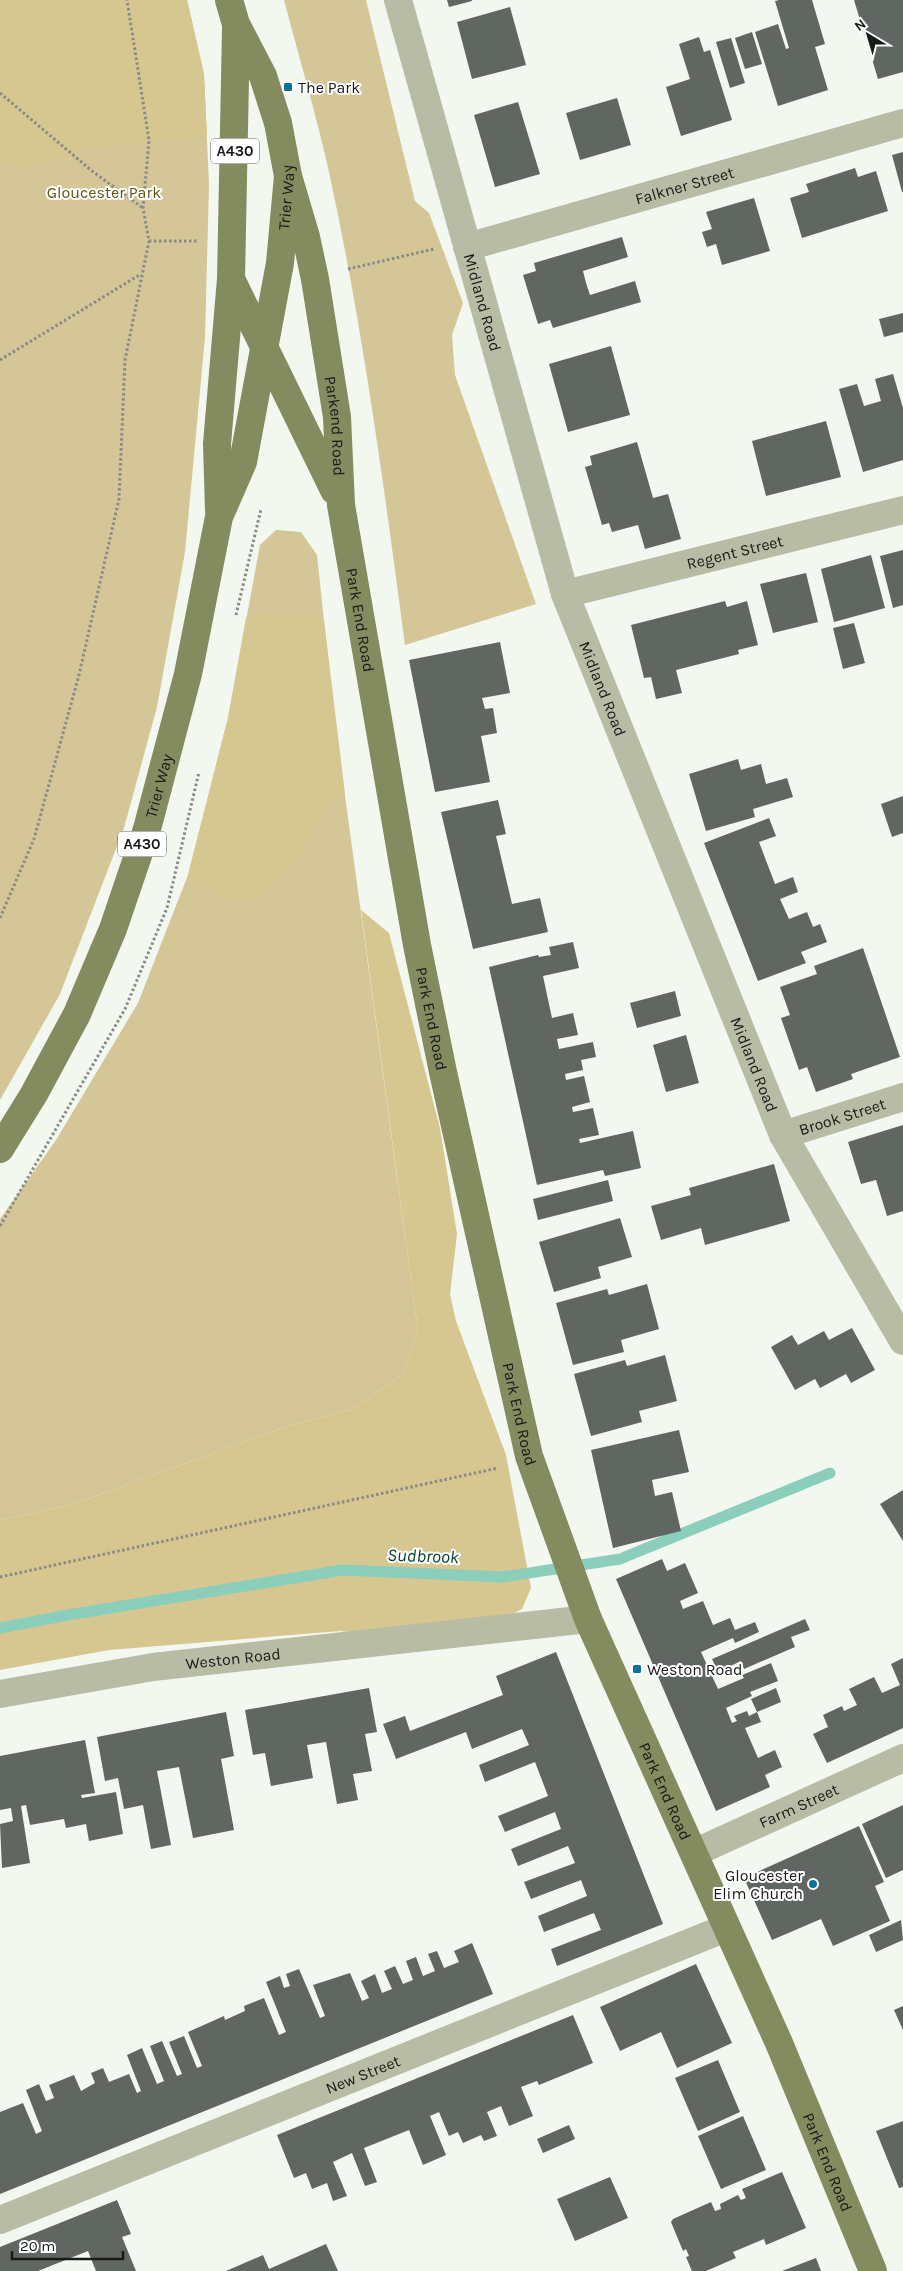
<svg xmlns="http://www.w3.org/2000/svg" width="903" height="2271" viewBox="0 0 903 2271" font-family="Karla,sans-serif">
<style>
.green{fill:#d4c696}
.forest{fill:#d6c790}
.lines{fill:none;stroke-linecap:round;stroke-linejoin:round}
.stream{stroke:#8acebb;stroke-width:11}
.building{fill:#606762}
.path{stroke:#888b86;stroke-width:3;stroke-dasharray:2.5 2.5;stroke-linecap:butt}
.minor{stroke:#b8bca4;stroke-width:28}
.major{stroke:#848b5e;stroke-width:28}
.poi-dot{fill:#0b729e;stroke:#fff;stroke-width:2}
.labels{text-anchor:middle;stroke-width:4;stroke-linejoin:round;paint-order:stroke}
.shield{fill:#fff;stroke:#5d5f5d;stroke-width:1}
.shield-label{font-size:15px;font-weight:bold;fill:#181a17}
.poi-label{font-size:16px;fill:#181a17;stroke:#fff;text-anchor:start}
.street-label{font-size:16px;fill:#181a17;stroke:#fff}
.park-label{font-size:16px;fill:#635312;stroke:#fff}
.water-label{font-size:18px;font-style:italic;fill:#003d31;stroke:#fff}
</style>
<rect width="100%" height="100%" fill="#f2f7ef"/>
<g class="green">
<polygon points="0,0 187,0 204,74 209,185 205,337 185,552 157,707 124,828 60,994 0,1100"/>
<path d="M 284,0 L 366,0 L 415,201 L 429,213 L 463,303 L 452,335 L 455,375 L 536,604 L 405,645 C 384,487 363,328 329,172 C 316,114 299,57 284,0 Z"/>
<polygon points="276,530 301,532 317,555 334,715 418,1331 402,1375 353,1409 288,1426 71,1505 0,1520 0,1219 56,1140 138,1003 188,875 228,718 260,545"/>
</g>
<g class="forest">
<polygon points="0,0 187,0 204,74 207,136 86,148 31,168 0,162"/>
<polygon points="256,614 296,615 324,620 345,794 326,806 301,852 261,899 232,901 188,875 228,718 246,618"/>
<polygon points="361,910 389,933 440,1128 457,1234 450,1294 456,1321 506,1455 531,1588 522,1609 454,1643 340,1631 109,1650 0,1670 0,1520 71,1505 288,1426 353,1409 402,1375 418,1331"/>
</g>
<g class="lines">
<polyline class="stream" points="0,1628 68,1615 343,1570 503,1577 620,1559 830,1473"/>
</g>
<g class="building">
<polygon points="447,0 472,0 472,1 449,7"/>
<polygon points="779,0 812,0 825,44 815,47 828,90 778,106 755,32 778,24 786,49 789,48 775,1"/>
<polygon points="854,0 903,0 903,72 878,79"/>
<polygon points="510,7 526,65 472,79 457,22"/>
<polygon points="752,32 762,64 745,69 735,38"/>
<polygon points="699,37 704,52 710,50 732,120 681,136 666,87 690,79 679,44"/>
<polygon points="731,38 745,83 730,88 716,42"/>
<polygon points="617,98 631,145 580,160 566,113"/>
<polygon points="518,102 540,174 495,187 474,115"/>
<polygon points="903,152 903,192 902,192 892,155"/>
<polygon points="855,168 858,177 876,171 888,211 802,238 790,198 809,192 806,184"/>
<polygon points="754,198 770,251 722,265 716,244 707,247 702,232 712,229 706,212"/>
<polygon points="622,237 628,257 583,271 586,283 590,295 635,281 641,302 553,328 550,320 538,324 523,275 536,271 534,263"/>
<polygon points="903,313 903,332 884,337 879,319"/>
<polygon points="611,346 630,415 568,432 549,364"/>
<polygon points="893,374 903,408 903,460 863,472 839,389 857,384 864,406 881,401 875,379"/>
<polygon points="826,421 841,477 766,496 752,441"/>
<polygon points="637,442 653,498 668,494 681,539 645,549 638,525 612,532 609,523 602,525 585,467 592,465 590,456"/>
<polygon points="903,550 903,605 893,608 880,556"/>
<polygon points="871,555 885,608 834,622 821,569"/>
<polygon points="806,573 818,622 773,633 760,584"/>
<polygon points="725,601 727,607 747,601 758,645 738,650 739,654 676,670 682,693 656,699 651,677 644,678 631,625"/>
<polygon points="854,623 865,663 843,669 833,628"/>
<polygon points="500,642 510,693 482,698 485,709 493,708 497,733 481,736 490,782 435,792 409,660"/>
<polygon points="738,759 741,770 761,764 766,784 787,778 793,797 753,809 755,817 706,831 689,774"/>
<polygon points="903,796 903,833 892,837 881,804"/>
<polygon points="498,800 506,834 496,836 512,904 540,898 548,932 473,949 441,812"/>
<polygon points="769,818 776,836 759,842 775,884 793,877 798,892 780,899 789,919 807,912 813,927 820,924 827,942 801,952 806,963 758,981 704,843"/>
<polygon points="573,942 579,968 543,976 552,1018 573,1013 578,1035 557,1039 559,1049 593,1042 596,1057 581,1060 583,1070 565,1074 566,1080 584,1076 590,1102 572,1107 573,1112 593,1108 599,1135 579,1139 580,1143 633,1131 641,1168 605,1176 603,1170 537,1185 489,967 538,955 539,957 551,955 549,947"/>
<polygon points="863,948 900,1057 851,1074 853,1079 816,1092 807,1067 799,1070 781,1018 790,1015 780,987 817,974 814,966"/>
<polygon points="675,991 681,1016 637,1028 630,1003"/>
<polygon points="686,1035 699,1083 666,1092 653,1045"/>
<polygon points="903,1125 903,1211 887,1216 876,1180 861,1184 848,1142"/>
<polygon points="774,1164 790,1221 705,1245 701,1228 661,1240 651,1206 691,1195 689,1188"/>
<polygon points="608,1180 613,1201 538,1220 533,1199"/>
<polygon points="620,1218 632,1257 598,1267 601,1278 554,1292 539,1242"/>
<polygon points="647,1284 659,1329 621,1340 624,1352 573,1365 556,1303 607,1289 609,1295"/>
<polygon points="852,1328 875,1370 851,1383 846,1374 820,1388 815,1379 795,1390 771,1347 792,1335 798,1345 824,1331 829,1340"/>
<polygon points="665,1355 677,1401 639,1411 642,1422 591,1436 574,1374 625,1360 627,1366"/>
<polygon points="679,1430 689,1472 652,1480 655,1496 672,1492 681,1531 613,1548 591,1450"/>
<polygon points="903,1490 903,1541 880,1504"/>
<polygon points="662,1559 667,1571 685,1563 698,1593 680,1601 683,1609 703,1601 713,1625 730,1618 735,1630 755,1622 759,1632 735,1643 733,1638 701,1652 718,1689 744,1678 742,1675 771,1663 778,1681 750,1692 752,1696 726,1708 732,1723 737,1721 734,1716 747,1711 749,1716 757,1712 751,1699 776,1688 781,1702 757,1712 761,1722 745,1728 758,1758 775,1750 782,1767 765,1775 770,1787 716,1811 616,1579"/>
<polygon points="805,1619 810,1630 791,1637 795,1647 744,1669 741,1661 718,1672 712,1659"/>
<polygon points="556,1652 663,1924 557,1966 551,1949 601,1930 594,1913 544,1932 538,1916 587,1896 581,1880 531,1899 524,1882 575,1863 568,1846 518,1866 511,1849 561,1829 555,1812 505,1832 498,1816 548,1796 535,1762 485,1782 479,1765 529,1745 522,1729 472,1749 466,1732 396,1759 383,1724 405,1716 410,1731 503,1695 496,1676"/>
<polygon points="903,1658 903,1728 827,1763 813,1734 828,1727 823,1715 842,1706 844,1711 857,1705 849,1689 874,1677 882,1693 900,1685 891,1664"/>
<polygon points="369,1688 377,1732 365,1734 372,1771 353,1774 358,1800 337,1804 326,1742 307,1745 313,1778 271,1786 265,1753 253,1755 245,1710"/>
<polygon points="226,1712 234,1756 221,1759 234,1830 193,1838 179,1767 157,1771 171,1845 151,1849 143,1805 124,1809 118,1778 105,1781 97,1737"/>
<polygon points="85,1740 95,1793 81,1795 82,1798 116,1792 123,1834 89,1841 86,1824 66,1828 64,1819 30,1825 26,1805 21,1806 30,1863 2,1868 0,1824 13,1821 11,1808 0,1810 0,1756"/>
<polygon points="903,1805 903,1870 886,1878 862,1824"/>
<polygon points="859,1826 884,1882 875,1886 890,1921 833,1946 821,1919 772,1940 744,1878"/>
<polygon points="901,1920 903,1940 876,1952 869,1935"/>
<polygon points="472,1943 493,1994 0,2194 0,2112 23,2103 36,2134 42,2131 26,2090 39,2084 46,2101 54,2098 49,2085 74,2075 81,2091 95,2083 91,2073 103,2068 109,2082 129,2074 137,2093 141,2091 127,2055 142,2048 157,2084 164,2081 150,2046 162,2041 177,2076 182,2074 169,2042 184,2036 197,2068 202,2066 188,2032 224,2016 225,2020 245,2011 244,2006 264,1998 279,2035 286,2032 266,1982 280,1976 284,1988 290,1986 286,1974 299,1969 320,2018 325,2016 313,1985 350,1973 362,2001 369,1998 361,1981 375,1974 382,1993 392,1989 384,1971 395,1966 403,1984 413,1980 406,1961 416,1957 423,1976 435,1971 428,1954 437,1951 444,1968 459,1962 454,1951"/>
<polygon points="696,1964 732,2043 677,2068 661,2032 620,2051 600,2007"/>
<polygon points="903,2006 903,2030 894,2010"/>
<polygon points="573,2015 593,2063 539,2085 537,2081 521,2087 533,2116 509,2126 501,2106 487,2112 497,2136 484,2141 481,2135 463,2143 458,2132 449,2136 439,2112 430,2116 446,2155 423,2165 409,2130 364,2148 377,2182 365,2186 352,2153 333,2162 347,2196 333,2201 327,2183 312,2189 306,2173 294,2178 277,2135"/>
<polygon points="718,2060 740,2112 698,2131 675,2078"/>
<polygon points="743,2116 766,2170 721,2189 698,2136"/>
<polygon points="903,2121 903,2187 899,2188 876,2131"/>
<polygon points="569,2125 575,2139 543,2153 537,2139"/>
<polygon points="782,2172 806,2228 766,2245 764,2239 733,2252 736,2258 706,2271 692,2271 686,2257 689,2256 686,2249 683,2251 671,2222 673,2219 711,2202 715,2211 721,2209 720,2204 738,2195 741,2200 746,2198 742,2189"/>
<polygon points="610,2177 628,2218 575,2241 557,2199"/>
<polygon points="117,2200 131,2234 122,2237 136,2271 96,2271 88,2251 38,2271 0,2271 0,2247"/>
<polygon points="326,2244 338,2271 226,2271 263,2255 269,2269"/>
<polygon points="816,2258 821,2271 782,2271"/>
</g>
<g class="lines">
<g class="path">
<polyline points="0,93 92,171 143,208"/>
<polyline points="149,241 199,241"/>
<polyline points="348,269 434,249"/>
<polyline points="0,360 141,274"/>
<polyline points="236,615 261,509"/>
<polyline points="0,918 34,839 79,675 119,499 125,360 149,241 143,208 149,140 127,0"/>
<polyline points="0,1226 125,1009 167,908 199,772"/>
<polyline points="0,1577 498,1468"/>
</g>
<g class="minor">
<path id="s1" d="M 398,0 L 565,594 L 783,1135 L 903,1341"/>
<path id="s2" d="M 467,247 L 903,123"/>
<path id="s3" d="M 565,594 L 903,510"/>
<path id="s4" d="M 783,1135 L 903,1097"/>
<path id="s5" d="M 0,1694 L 153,1667 L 588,1619"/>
<path id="s6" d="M 694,1853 L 903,1758"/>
<path id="s7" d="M 0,2220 L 726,1928"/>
</g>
<g class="major">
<path id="s8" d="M 288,176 L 306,237 L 315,279 L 337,417 L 341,505 L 417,945 L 443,1072 L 529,1456 L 588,1619 L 779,2043 L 873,2271"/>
<polyline points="231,279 334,490"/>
<polyline points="219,510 217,444 231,279 236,29"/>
<path id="s9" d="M 0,1149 L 34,1094 L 77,1014 L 113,929 L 147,829 L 188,674 L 219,517 L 243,462 L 280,263 L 288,176 L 278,123 L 263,76 L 236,24 L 229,0"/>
</g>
</g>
<g class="poi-dot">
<rect x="283" y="82" width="10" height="10" rx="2.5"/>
<rect x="632" y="1664" width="10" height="10" rx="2.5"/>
<circle cx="813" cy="1884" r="5"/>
</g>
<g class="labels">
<g class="shield">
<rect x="211" y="138.5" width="48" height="25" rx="4"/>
<rect x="118" y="831.5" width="48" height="25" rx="4"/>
</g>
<g class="shield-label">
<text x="235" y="156">A430</text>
<text x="142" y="849">A430</text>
</g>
<g class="poi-label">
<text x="298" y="93">The Park</text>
<text x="647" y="1675">Weston Road</text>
<text x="803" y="1881" text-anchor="end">Gloucester<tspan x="803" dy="18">Elim Church</tspan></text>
</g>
<g class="street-label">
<text dy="6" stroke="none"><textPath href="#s2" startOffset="226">Falkner Street</textPath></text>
<text dy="6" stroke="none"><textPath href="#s9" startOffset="1002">Trier Way</textPath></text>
<text dy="6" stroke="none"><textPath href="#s1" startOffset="314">Midland Road</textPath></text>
<text dy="6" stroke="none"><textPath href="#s8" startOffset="255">Parkend Road</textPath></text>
<text dy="6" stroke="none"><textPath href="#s3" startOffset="175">Regent Street</textPath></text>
<text dy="6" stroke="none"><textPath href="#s8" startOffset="451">Park End Road</textPath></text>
<text dy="6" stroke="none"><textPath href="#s1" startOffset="719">Midland Road</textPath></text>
<text dy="6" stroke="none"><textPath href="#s9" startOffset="398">Trier Way</textPath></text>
<text dy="6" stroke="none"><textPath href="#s8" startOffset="856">Park End Road</textPath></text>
<text dy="6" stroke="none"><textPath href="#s1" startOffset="1124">Midland Road</textPath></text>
<text dy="6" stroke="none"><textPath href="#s4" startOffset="62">Brook Street</textPath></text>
<text dy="6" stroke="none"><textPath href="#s8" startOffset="1261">Park End Road</textPath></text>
<text dy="6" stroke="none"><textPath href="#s5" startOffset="236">Weston Road</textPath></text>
<text dy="6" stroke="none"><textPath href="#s8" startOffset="1666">Park End Road</textPath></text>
<text dy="6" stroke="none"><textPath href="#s6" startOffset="115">Farm Street</textPath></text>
<text dy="6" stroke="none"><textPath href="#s7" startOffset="391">New Street</textPath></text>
<text dy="6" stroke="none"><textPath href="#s8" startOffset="2071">Park End Road</textPath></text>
</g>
<g class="park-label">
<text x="104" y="198">Gloucester Park</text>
</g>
<g class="water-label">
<text transform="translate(423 1556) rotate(2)" y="6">Sudbrook</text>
</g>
</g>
<g transform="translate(868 35) rotate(322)" stroke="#ffffff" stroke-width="4" paint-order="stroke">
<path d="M0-4L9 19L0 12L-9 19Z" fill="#181a17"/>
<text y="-8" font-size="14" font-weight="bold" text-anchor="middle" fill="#181a17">N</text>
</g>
<path d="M12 2251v8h111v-8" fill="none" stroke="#181a17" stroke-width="2.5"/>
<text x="20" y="2251" font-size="15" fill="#181a17" stroke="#ffffff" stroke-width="4" paint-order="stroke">20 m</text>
</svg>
